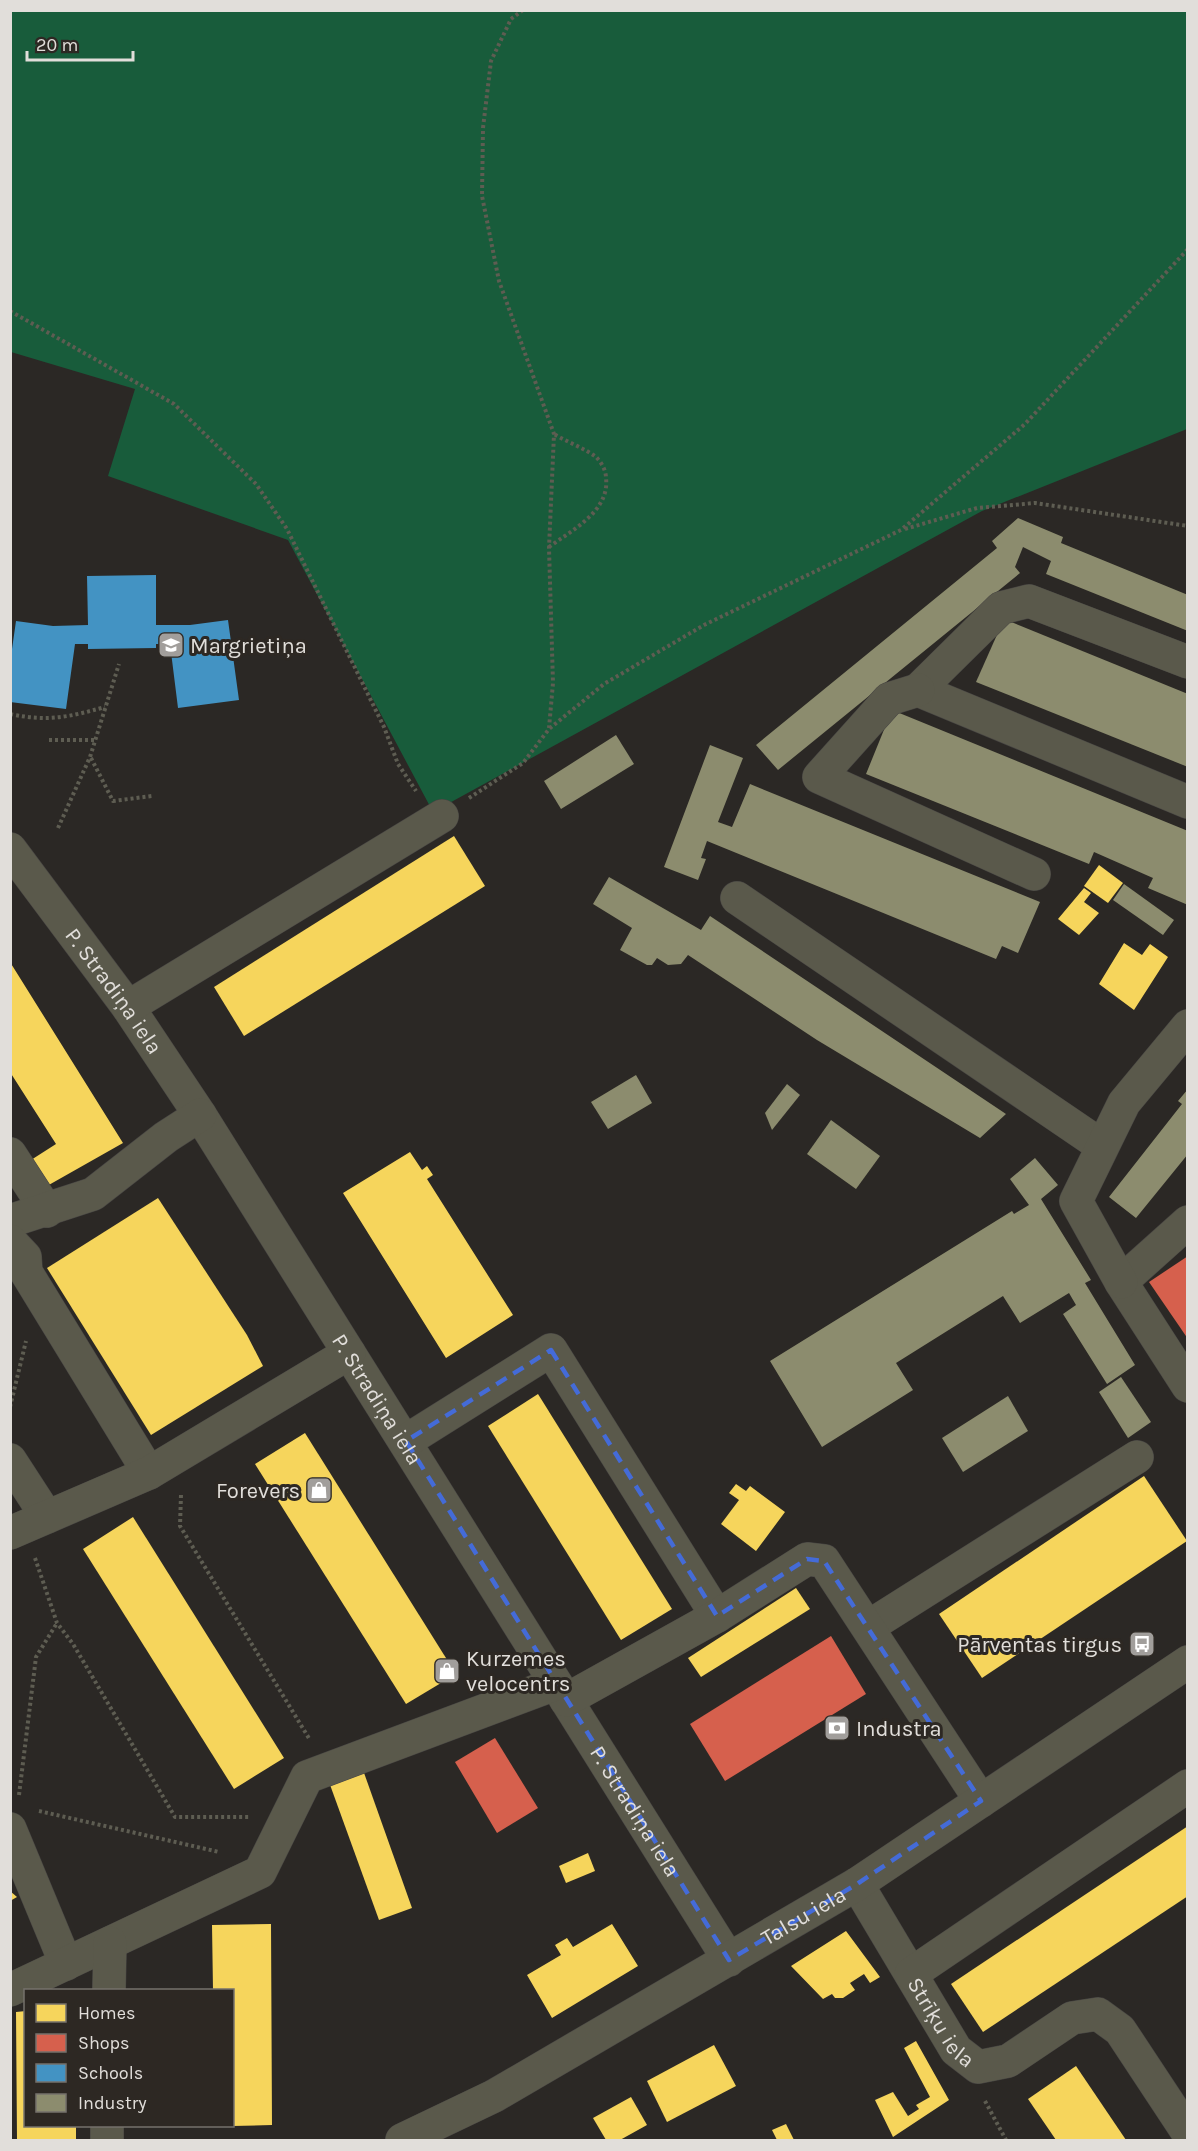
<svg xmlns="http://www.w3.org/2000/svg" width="1198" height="2151" viewBox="0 0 1198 2151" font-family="Karla,sans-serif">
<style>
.forest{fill:#185c3b}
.homes{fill:#f6d55c}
.shops{fill:#d6604d}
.schools{fill:#4393c3}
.industry{fill:#8c8c6e}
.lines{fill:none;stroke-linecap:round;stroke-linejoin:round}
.minor-casing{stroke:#474543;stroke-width:34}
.path{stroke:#5e5d52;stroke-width:4;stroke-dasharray:3 3;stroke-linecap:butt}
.minor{stroke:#5a594b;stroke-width:33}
.marked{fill:none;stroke:#446bd8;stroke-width:4.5;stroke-dasharray:12 8;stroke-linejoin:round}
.labels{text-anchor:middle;stroke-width:6;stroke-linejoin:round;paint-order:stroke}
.poi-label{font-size:22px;fill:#e1deda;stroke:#2d2823;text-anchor:start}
.street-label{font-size:22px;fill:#e1deda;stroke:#2d2823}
</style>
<rect width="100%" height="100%" fill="#2b2825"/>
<polygon class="forest" points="10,11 1187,11 1187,429 982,511 433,812 288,540 108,476 135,389 11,352"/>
<g class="homes">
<polygon points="454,836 485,886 244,1036 214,987"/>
<polygon points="1099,865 1123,883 1108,903 1084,886"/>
<polygon points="1084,888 1091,893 1084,902 1099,913 1079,935 1058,919"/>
<polygon points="1124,943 1142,955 1150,944 1168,957 1134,1010 1099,984"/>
<polygon points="10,962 123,1143 47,1186 31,1160 56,1144 10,1072"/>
<polygon points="410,1152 422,1170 427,1166 433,1175 427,1179 513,1315 446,1358 343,1193"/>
<polygon points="158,1198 247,1335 263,1366 151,1435 47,1268"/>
<polygon points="538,1394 672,1609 621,1640 488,1426"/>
<polygon points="305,1433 456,1674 406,1704 255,1464"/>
<polygon points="1144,1476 1187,1541 982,1678 939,1614"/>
<polygon points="736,1484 746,1491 750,1486 785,1512 756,1551 721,1524 739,1500 729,1493"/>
<polygon points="133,1517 284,1758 234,1789 83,1549"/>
<polygon points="796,1588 810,1609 701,1677 688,1658"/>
<polygon points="363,1770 412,1908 379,1920 329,1782"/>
<polygon points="1188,1826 1188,1896 983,2032 951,1984"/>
<polygon points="588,1853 595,1871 566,1883 559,1866"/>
<polygon points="10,1891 17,1897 10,1901"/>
<polygon points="271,1924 272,2125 232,2126 232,1990 213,1990 212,1925"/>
<polygon points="612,1924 638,1966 552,2018 527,1975 561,1955 555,1945 567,1938 573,1947"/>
<polygon points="846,1931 880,1977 870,1983 864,1974 850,1983 855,1990 843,1998 835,1998 832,1994 823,1999 791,1966"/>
<polygon points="26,2011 26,2126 76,2126 76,2140 17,2140 16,2012"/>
<polygon points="916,2041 949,2100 893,2137 875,2100 893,2092 908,2116 919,2109 916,2105 930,2097 904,2048"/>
<polygon points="714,2045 736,2086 667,2122 647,2081"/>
<polygon points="1076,2066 1126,2140 1056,2140 1028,2099"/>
<polygon points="631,2097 647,2125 620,2140 606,2140 593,2118"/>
<polygon points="786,2124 794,2140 777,2140 772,2130"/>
</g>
<g class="shops">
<polygon points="1188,1256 1188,1339 1149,1282"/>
<polygon points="831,1636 866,1694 725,1781 690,1724"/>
<polygon points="495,1738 538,1808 497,1833 455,1762"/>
</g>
<polygon class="schools" points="156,575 156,625 190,625 228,620 239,700 178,708 170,644 156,644 156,648 88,649 88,644 75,644 66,709 10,702 10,663 16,621 53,626 88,625 87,576"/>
<g class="industry">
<polygon points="1018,518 1063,537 1061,543 1188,595 1188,631 1046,574 1051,561 1023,547 1015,567 1020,573 778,770 756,745 997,548 992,541"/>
<polygon points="1004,619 1188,694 1188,767 976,682"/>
<polygon points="892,710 1188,831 1188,905 1148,888 1153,878 1094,852 1089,864 866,774"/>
<polygon points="616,735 634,764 561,809 544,781"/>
<polygon points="710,745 743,758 718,822 732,827 750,784 1040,902 1018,953 1002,946 996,959 707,841 701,858 706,859 698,880 664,867"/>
<polygon points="609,877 701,930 710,916 1006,1114 980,1138 817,1040 688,955 681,964 668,965 657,958 652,965 647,965 620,950 632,928 593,904"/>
<polygon points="1124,884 1174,920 1163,935 1113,900"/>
<polygon points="636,1075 652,1103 608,1129 591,1102"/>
<polygon points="787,1084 800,1095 772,1130 765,1113"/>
<polygon points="1188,1089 1188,1154 1136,1218 1109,1197 1182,1104 1178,1101"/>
<polygon points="831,1120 880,1156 856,1189 807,1154"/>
<polygon points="1035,1158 1058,1185 1041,1199 1091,1280 1085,1283 1135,1365 1107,1384 1063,1314 1076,1305 1069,1293 1020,1323 1003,1296 896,1363 913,1390 822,1447 770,1361 1012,1211 1014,1214 1029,1205 1010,1179"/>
<polygon points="1121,1377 1151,1422 1128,1438 1099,1392"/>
<polygon points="1008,1396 1028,1431 963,1472 942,1438"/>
</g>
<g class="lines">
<g class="minor-casing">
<g id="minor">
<polyline points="1188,662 1029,601 1001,608 918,690 1188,802"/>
<polyline points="918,690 889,699 819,777 1034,874"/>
<path id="s1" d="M 10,849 L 128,1007 L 200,1115 L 729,1960"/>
<polyline points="737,898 1102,1146"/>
<polyline points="128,1007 442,816"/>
<polyline points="10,1154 47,1211"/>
<polyline points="10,1221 93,1194 166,1137 200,1115"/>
<polyline points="1188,1222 1121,1282 1188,1386"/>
<polyline points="10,1241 25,1257 26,1272 149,1473"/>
<polyline points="1121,1282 1076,1201 1124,1103 1188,1026"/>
<polyline points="406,1441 551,1350 717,1616"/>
<polyline points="10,1460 47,1517"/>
<polyline points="10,1533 149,1473 349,1353"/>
<polyline points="868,1627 1137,1457"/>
<polyline points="566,1700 717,1616 807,1559 824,1561 981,1801"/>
<polyline points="10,1829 66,1964"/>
<path id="s2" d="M 857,1884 L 956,2050 L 978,2067 L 1008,2061 L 1072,2018 L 1098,2014 L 1120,2030 L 1188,2133"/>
<polyline points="911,1974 1188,1786"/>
<polyline points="10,1990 260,1872 307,1777 555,1684"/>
<polyline points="109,1990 110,1943"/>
<polyline points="107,2140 107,2126"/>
<path id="s3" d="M 402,2140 L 494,2096 L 857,1884 L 1188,1662"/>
</g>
</g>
<g class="path">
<polyline points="523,10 511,19 491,61 483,128 482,196 499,281 554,434 549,548 553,683 549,728"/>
<polyline points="10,311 174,404 256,484 287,529 384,727 398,764 416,791"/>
<polyline points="905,529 977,508 1035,503 1188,526"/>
<path d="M 549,547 C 572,530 610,511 606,478 C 606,470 601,462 596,457 C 584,448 567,442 554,434"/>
<path d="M 10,714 C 48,722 69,717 105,707"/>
<polyline points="49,740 96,740"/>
<polyline points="91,758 113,801 152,796"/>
<polyline points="469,798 523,763 549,729 604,684 704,625 901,530 1025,424 1188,249"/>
<polyline points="58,828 90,757 119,664"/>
<polyline points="10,1407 26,1341"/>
<polyline points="181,1495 180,1526 310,1740"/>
<polyline points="35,1558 57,1623 73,1644 175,1817 250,1817"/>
<polyline points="19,1795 36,1657 57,1623"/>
<polyline points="39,1811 219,1852"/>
<polyline points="985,2101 1006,2140"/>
</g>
<use href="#minor" class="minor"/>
</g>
<path class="marked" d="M 551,1350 L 717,1616 L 807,1559 L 824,1561 L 981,1801 L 857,1884 L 729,1960 L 406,1441 Z"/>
<defs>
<g id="school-square" transform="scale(1.35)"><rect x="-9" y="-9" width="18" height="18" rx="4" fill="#a19e9b" stroke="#2d2823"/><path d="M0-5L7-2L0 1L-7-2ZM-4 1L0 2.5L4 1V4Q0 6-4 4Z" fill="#fff"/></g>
<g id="shop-square" transform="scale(1.35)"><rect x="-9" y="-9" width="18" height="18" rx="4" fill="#a19e9b" stroke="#2d2823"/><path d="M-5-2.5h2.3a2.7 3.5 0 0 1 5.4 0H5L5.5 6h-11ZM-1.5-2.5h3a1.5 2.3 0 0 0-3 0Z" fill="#fff"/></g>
<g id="bus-square" transform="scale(1.35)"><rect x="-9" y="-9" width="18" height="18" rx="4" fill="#a19e9b" stroke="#2d2823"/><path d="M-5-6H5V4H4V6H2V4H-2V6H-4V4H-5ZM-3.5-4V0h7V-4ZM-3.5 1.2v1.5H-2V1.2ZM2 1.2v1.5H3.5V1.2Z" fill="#fff"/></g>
<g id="bank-square" transform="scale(1.35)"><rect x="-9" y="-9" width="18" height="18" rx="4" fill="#a19e9b" stroke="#2d2823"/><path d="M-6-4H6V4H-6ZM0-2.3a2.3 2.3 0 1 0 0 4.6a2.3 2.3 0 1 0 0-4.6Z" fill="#fff"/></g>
</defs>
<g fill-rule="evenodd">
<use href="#school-square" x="171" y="645"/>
<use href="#shop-square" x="319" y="1490"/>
<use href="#bus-square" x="1142" y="1644"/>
<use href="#shop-square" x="447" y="1671"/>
<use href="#bank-square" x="837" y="1728"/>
</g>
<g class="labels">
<g class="poi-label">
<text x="190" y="653">Margrietiņa</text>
<text x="300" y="1498" text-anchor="end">Forevers</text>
<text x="1122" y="1652" text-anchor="end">Pārventas tirgus</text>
<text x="466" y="1666">Kurzemes<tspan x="466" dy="25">velocentrs</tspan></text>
<text x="856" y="1736">Industra</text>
</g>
<g class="street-label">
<text dy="8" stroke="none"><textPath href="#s1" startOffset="176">P. Stradiņa iela</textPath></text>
<text dy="8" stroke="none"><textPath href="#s1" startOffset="662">P. Stradiņa iela</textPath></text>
<text dy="8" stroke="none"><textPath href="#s1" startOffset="1148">P. Stradiņa iela</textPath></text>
<text dy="8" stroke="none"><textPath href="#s3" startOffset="460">Talsu iela</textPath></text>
<text dy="8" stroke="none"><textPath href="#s2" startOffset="162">Strīķu iela</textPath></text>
</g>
</g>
<rect width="1198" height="2151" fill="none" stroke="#e1deda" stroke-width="24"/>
<rect x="24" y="1989" width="210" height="138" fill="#2d2823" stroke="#75716c" stroke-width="1.5"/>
<rect x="36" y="2004" width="30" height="18" fill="#f6d55c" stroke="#75716c" stroke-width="1.5"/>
<text x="78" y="2019" font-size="18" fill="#e1deda">Homes</text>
<rect x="36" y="2034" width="30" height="18" fill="#d6604d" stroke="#75716c" stroke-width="1.5"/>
<text x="78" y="2049" font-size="18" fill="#e1deda">Shops</text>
<rect x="36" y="2064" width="30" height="18" fill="#4393c3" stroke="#75716c" stroke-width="1.5"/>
<text x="78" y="2079" font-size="18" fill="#e1deda">Schools</text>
<rect x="36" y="2094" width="30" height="18" fill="#8c8c6e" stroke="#75716c" stroke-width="1.5"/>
<text x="78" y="2109" font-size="18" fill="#e1deda">Industry</text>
<path d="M27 51v9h106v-9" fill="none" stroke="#e1deda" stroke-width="3"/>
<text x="36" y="51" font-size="18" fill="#e1deda" stroke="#2d2823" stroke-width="4.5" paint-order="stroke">20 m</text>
</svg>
